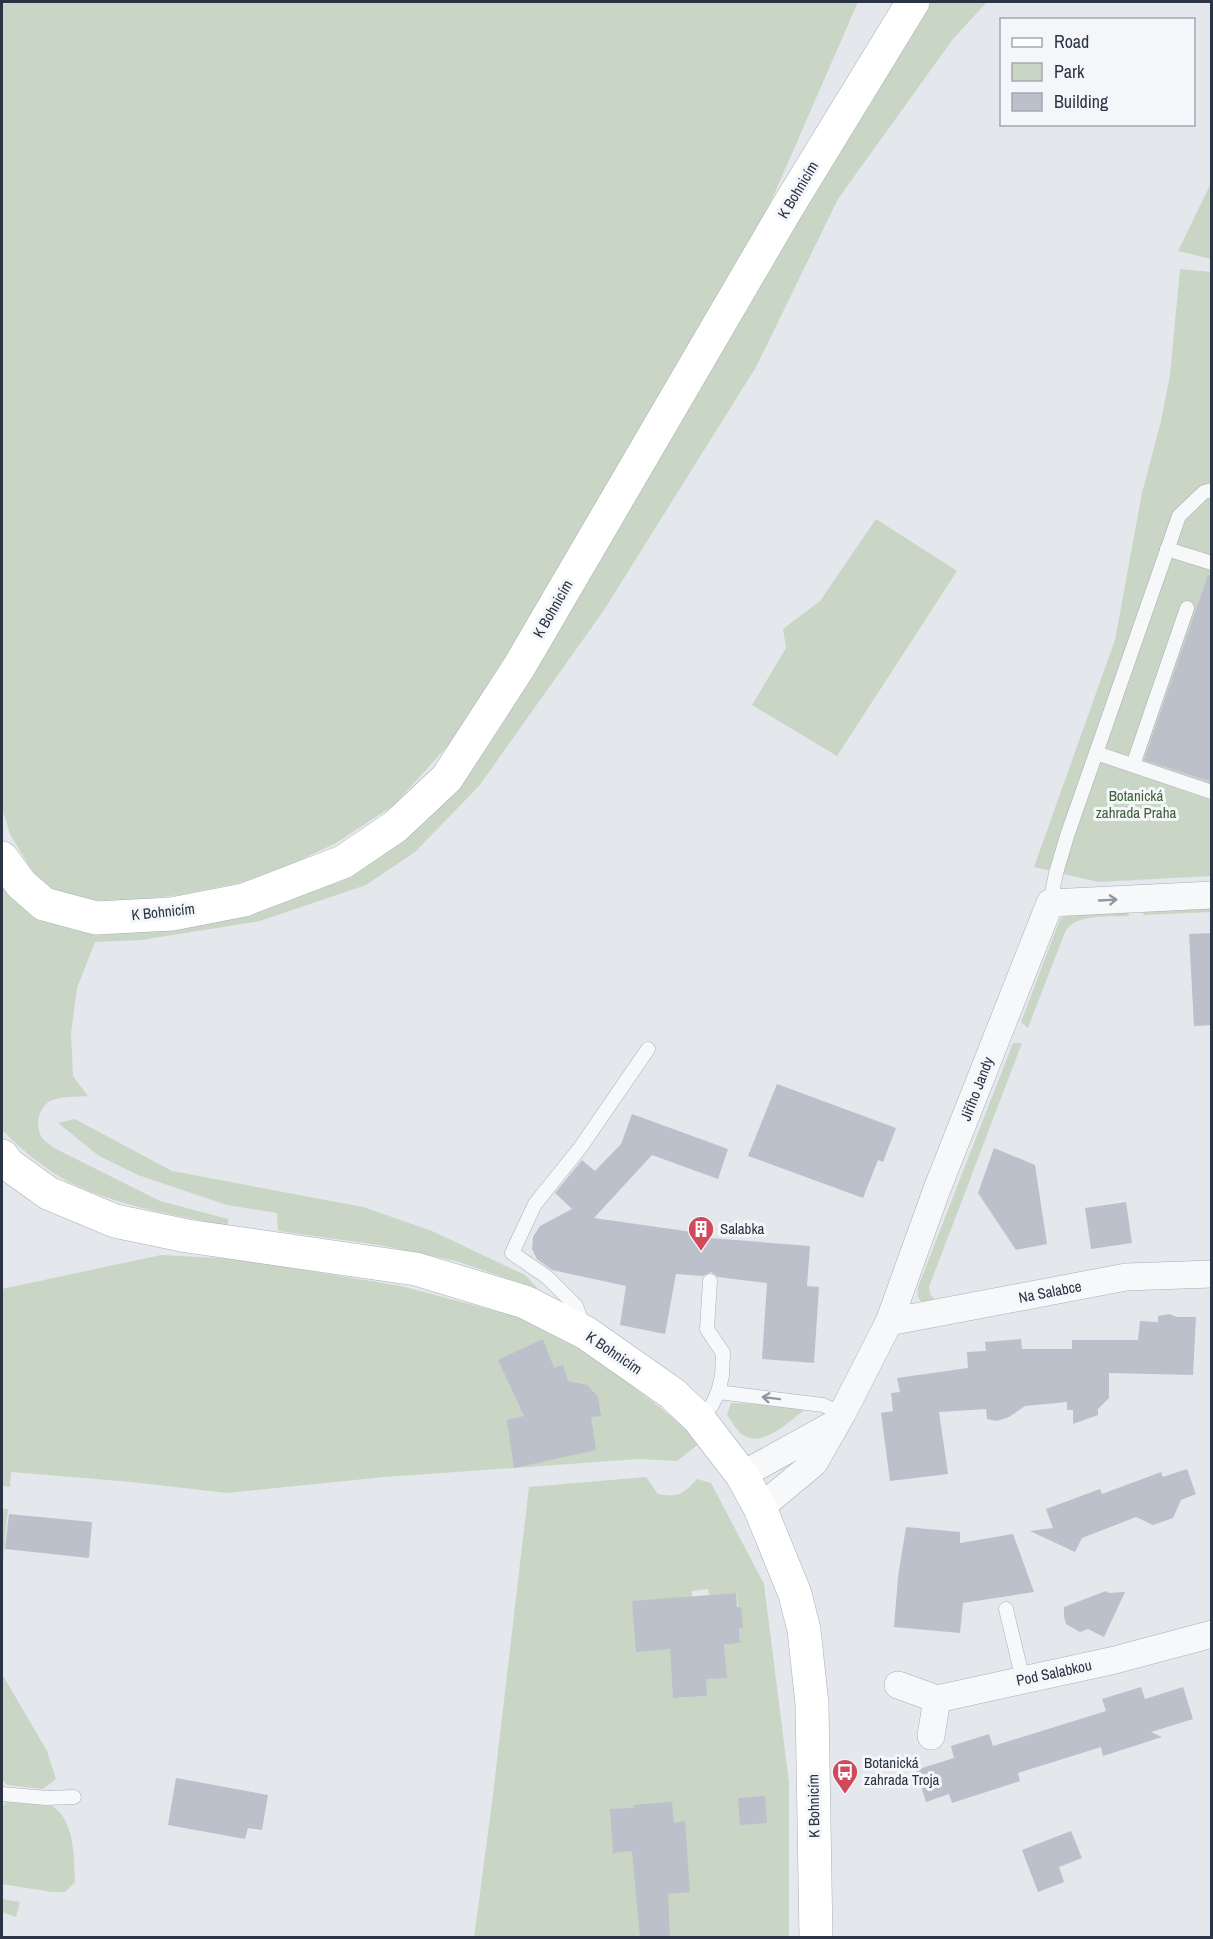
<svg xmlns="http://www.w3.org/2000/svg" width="1213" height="1939" viewBox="0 0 1213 1939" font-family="'Archivo Narrow',sans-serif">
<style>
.green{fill:#c9d6c5;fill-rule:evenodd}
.building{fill:#bbc0ca}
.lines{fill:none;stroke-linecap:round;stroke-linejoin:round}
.lane-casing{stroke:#a9aeb7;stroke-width:15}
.street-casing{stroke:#a9aeb7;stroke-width:28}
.secondary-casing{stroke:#a9aeb7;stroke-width:34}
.lane{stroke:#f7f8fa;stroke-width:14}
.street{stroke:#f7f8fa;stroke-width:27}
.secondary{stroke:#fff;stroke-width:33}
.oneway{stroke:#9196a0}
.labels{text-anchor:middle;stroke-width:6;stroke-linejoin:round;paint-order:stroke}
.street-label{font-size:15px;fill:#2b3445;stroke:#f4f6f9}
.park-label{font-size:15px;fill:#3f6138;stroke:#f4f6f9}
.poi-label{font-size:15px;fill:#2b3445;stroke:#f4f6f9;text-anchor:start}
</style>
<rect width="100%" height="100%" fill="#e4e7ec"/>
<g class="green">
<polygon points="2,2 858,2 728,300 454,739 394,805 336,843 263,878 179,895 115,903 77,897 54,890 36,877 10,834 2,808"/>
<path d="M 927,2 L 987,2 L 953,39 L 838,199 L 756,367 L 604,610 L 479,786 L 415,852 L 366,885 L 260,921 L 141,940 L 95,942 L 77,988 L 71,1033 L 73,1076 L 88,1096 C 77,1097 60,1096 50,1101 C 38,1108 34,1128 43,1139 C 46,1142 51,1145 54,1148 L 160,1201 L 228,1219 L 228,1226 C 175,1215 121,1207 71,1183 C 50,1173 18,1147 2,1130 L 2,881 L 35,915 L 73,930 L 98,932 L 385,851 Z"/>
<polygon points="1211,183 1211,259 1178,251"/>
<polygon points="1180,269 1211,272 1211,876 1098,882 1034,867 1115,640 1142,493 1161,421 1170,375"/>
<polygon points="876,519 957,571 837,756 752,705 786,648 783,629 820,601"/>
<polygon points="1211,903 1211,912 1143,915 1145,908"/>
<path d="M 1128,911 L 1129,916 C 1110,917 1075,913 1065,932 L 1028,1028 L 1021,1022 L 1060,919 L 1069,913 Z"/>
<path d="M 1013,1043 L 1022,1043 L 929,1287 L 930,1294 L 934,1298 L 929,1306 C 920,1303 916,1297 918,1287 Z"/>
<polygon points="75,1119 172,1171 363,1207 432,1231 525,1275 538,1289 456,1261 379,1245 278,1231 277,1213 227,1205 138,1175 99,1156 58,1123"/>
<polygon points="161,1255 237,1259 401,1286 515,1316 593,1356 662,1409 701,1442 677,1461 639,1459 514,1468 384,1477 227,1493 132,1482 11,1472 10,1487 2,1486 2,1289"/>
<path d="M 731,1403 L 799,1406 L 803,1411 C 790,1421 763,1447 745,1436 C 737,1432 732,1421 727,1415 Z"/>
<path d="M 646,1477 L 658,1494 C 679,1498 683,1494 697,1479 L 711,1483 L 764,1584 L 789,1783 L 789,1937 L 474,1938 L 492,1803 L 529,1487 ZM 708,1589 L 709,1595 L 736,1593 L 742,1628 L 739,1629 L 740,1643 L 724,1645 L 726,1677 L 706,1679 L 706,1696 L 674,1698 L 671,1665 L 686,1647 L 633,1610 L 632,1602 L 692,1597 L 692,1591 Z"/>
<polygon points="2,1509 8,1509 2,1574"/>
<polygon points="2,1674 47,1751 56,1779 43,1789 7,1785 2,1779"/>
<path d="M 6,1802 L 52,1806 C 75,1820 74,1858 75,1882 L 65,1892 L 52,1892 L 2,1884 L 2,1807 Z"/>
<polygon points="2,1899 20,1902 16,1917 2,1912"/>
</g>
<g class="building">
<polygon points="1208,575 1212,575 1212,782 1144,760"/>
<polygon points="1212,933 1212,1025 1194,1026 1189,934"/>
<polygon points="777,1084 896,1128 883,1162 878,1160 863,1198 748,1156"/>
<polygon points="632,1114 728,1149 718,1179 652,1155 594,1218 706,1234 710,1238 810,1246 807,1286 819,1287 814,1363 762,1359 767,1283 718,1277 711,1272 703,1276 676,1274 665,1334 620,1325 626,1286 552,1270 537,1259 532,1249 533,1237 540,1226 572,1209 555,1193 582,1160 595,1171 621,1144"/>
<polygon points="994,1148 1035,1165 1047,1244 1016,1250 978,1193"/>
<polygon points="1126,1202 1132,1243 1091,1249 1085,1208"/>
<polygon points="1169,1314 1177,1317 1196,1317 1193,1375 1109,1373 1109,1398 1098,1409 1098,1415 1073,1424 1073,1410 1067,1410 1067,1402 1025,1406 1009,1417 997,1421 987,1419 986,1409 939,1412 948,1474 890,1481 881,1413 893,1411 891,1393 900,1392 897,1378 968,1368 967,1352 986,1351 985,1342 1021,1339 1022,1349 1072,1349 1072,1340 1138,1340 1140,1321 1158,1322 1158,1316"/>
<polygon points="543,1339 554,1368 563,1365 568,1381 587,1385 598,1397 601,1416 591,1417 596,1450 514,1468 507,1420 524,1416 498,1360"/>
<polygon points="1187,1469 1196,1494 1181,1500 1173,1518 1153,1525 1136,1517 1082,1538 1075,1552 1030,1531 1053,1528 1046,1509 1100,1489 1102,1494 1161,1472 1163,1477"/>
<polygon points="9,1514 92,1522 89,1558 5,1549"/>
<polygon points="906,1527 960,1532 960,1543 1013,1534 1034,1592 963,1603 960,1633 894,1627 898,1577"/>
<polygon points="1106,1591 1109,1593 1125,1592 1104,1637 1088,1629 1080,1632 1066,1624 1064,1616 1064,1607"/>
<polygon points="736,1593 737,1607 741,1607 743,1628 739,1629 740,1643 724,1645 727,1678 706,1679 707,1696 673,1698 670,1649 636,1652 632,1601"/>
<polygon points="1141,1687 1145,1699 1183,1687 1193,1719 1151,1732 1162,1737 1103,1756 1101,1747 1018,1773 1020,1781 952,1803 949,1794 926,1802 916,1770 954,1758 951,1746 989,1734 993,1746 1032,1734 1106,1711 1102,1699"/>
<polygon points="176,1778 268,1795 262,1830 248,1828 245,1839 168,1825"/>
<polygon points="765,1796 767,1823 740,1825 738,1798"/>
<polygon points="672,1802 674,1823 685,1821 690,1892 668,1894 670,1938 640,1938 632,1851 613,1853 610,1809 634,1808 633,1805"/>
<polygon points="1071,1831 1082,1858 1059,1867 1064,1882 1038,1892 1022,1850"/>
</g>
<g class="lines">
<g class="lane-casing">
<g id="lane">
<polyline points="1167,549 1212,563"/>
<polyline points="1096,753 1212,792"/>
<polyline points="1133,765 1187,608"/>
<polyline points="1050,903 1056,873 1067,836 1179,516 1204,492 1212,490"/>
<polyline points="583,1325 576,1306 547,1277 512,1253 535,1204 580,1148 648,1049"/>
<polyline points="718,1392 823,1405 842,1414"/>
<polyline points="698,1418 712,1405 718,1392 722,1376 723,1353 707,1329 710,1281"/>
<polyline points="1006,1609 1023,1680"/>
<polyline points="2,1794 46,1798 74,1797"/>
</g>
</g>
<g class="street-casing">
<g id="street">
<polyline points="889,1322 1126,1277 1212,1274"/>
<polyline points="742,1475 836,1423"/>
<polyline points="760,1508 814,1463 842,1414 889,1322 937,1189 1050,903 1212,895"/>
<polyline points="898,1685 937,1699 1115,1660 1212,1634"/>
<polyline points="931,1736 937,1699"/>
</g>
</g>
<g class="secondary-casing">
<g id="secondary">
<polyline points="2,858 21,884 44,904 96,918 172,914 244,900 343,862 396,826 447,778 519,667 787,208 913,2"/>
<polyline points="2,1156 8,1164 48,1193 115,1221 187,1236 416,1269 525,1302 586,1333 673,1394 698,1418 742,1475 760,1508 795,1594 804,1630 812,1704 816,1938"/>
</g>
</g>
<use href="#lane" class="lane"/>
<use href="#street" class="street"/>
<use href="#secondary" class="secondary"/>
</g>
<defs><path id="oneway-shaft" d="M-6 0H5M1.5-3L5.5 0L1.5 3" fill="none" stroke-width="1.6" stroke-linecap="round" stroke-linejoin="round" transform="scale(1.5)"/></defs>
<g class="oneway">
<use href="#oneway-shaft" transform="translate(1108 900) rotate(-3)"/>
<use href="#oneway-shaft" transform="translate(771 1398) rotate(-173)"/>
</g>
<defs>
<g id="building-pin" transform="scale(1.35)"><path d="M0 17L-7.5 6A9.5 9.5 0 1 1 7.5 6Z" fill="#d1495b" stroke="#f4f6f9"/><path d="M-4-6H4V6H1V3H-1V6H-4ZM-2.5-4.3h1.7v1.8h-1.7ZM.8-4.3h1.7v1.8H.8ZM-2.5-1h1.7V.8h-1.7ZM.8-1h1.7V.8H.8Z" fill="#fff"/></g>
<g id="bus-pin" transform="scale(1.35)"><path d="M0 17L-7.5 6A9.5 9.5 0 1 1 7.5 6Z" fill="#d1495b" stroke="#f4f6f9"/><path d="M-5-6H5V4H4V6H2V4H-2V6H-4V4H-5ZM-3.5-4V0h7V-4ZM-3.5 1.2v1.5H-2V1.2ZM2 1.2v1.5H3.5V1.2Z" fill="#fff"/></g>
</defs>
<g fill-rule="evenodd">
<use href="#building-pin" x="701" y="1229"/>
<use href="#bus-pin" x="845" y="1772"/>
</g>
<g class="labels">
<g class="street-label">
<text transform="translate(798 190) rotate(-59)" y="5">K Bohnicím</text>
<text transform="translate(553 609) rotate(-60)" y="5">K Bohnicím</text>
<text transform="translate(163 912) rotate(-6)" y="5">K Bohnicím</text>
<text transform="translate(977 1089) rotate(-69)" y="5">Jiřího Jandy</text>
<text transform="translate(1050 1292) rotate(-11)" y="5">Na Salabce</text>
<text transform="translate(614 1353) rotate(34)" y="5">K Bohnicím</text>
<text transform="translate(1054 1673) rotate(-12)" y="5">Pod Salabkou</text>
<text transform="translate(814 1806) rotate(-91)" y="5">K Bohnicím</text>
</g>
<g class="park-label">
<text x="1136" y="801">Botanická<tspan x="1136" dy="17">zahrada Praha</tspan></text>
</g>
<g class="poi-label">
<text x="720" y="1234">Salabka</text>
<text x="864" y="1768">Botanická<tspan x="864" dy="17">zahrada Troja</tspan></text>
</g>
</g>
<rect width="1213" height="1939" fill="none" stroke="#2b3445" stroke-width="6"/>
<rect x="1000" y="18" width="195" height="108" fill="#f4f6f9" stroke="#a4a8b1" stroke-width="1.5"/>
<rect x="1012" y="38" width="30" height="9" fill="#ffffff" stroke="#a4a8b1" stroke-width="1.5"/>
<text x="1054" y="48" font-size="18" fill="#2b3445">Road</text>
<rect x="1012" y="63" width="30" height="18" fill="#c9d6c5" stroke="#a4a8b1" stroke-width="1.5"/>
<text x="1054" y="78" font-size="18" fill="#2b3445">Park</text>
<rect x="1012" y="93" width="30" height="18" fill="#bbc0ca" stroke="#a4a8b1" stroke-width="1.5"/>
<text x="1054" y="108" font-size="18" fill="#2b3445">Building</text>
</svg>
